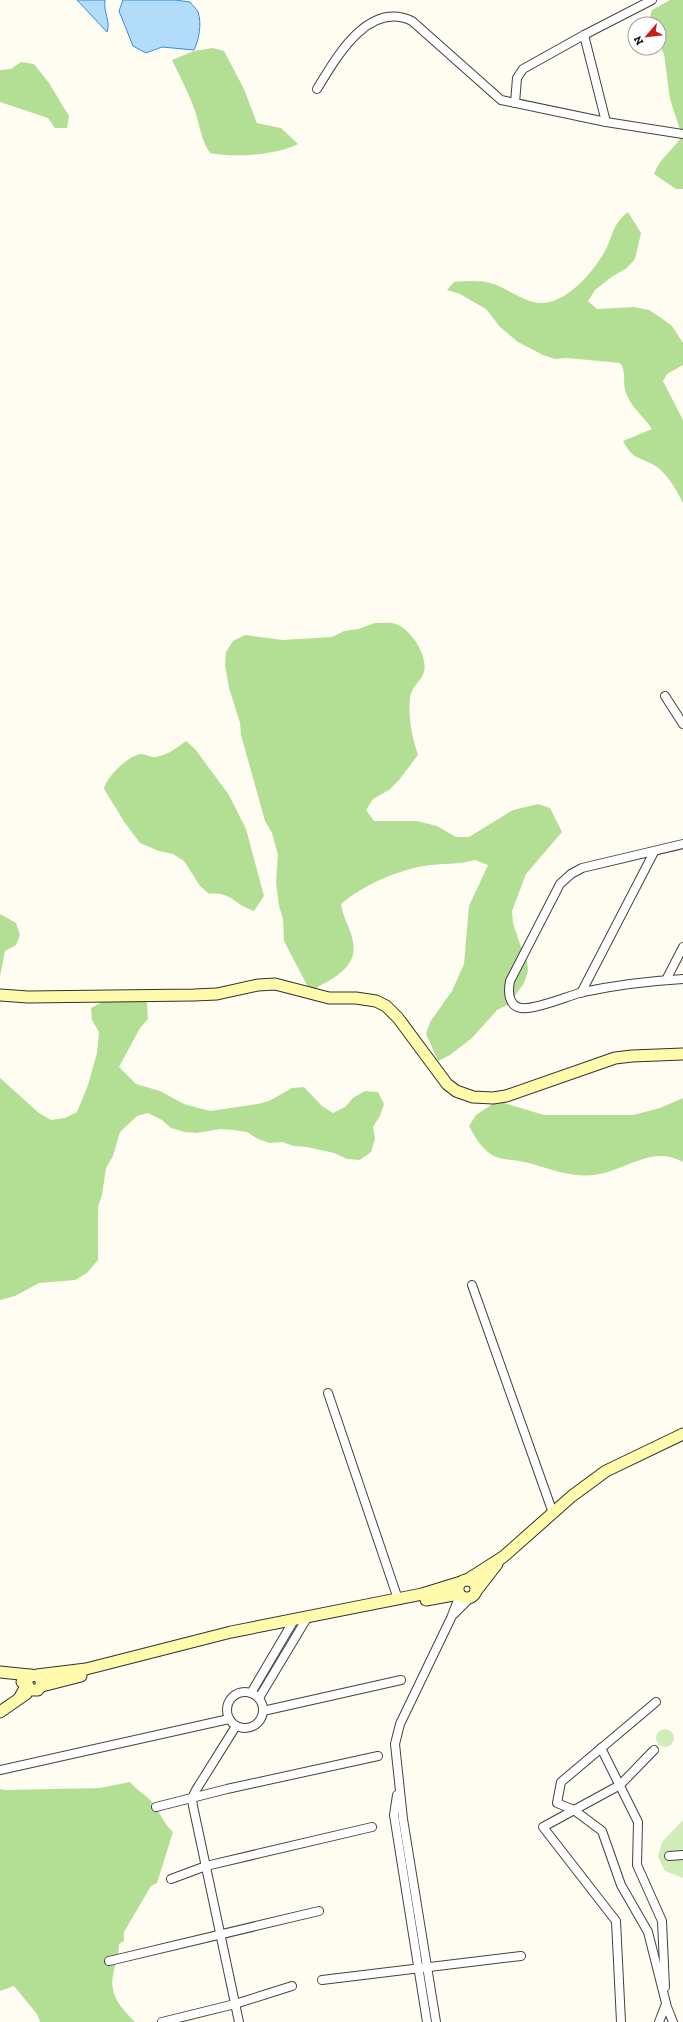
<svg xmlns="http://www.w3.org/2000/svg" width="683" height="2022" viewBox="0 0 683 2022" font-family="'Zilla Slab',serif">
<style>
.green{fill:#d0edb7}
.forest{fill:#b3df95}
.water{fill:#b2dcfa;stroke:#338ed7}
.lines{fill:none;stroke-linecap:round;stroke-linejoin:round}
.street-casing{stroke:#424242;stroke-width:10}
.secondary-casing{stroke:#313131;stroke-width:13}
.street{stroke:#fff;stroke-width:8}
.secondary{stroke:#fffaac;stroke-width:11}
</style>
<rect width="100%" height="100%" fill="#fffdf1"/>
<g class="green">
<circle cx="665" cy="1738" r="9"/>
<polygon points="683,1820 683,1878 665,1871 658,1857 662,1842"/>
</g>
<g class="forest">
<path d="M 670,0 L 683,0 L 683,189 L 676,189 L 654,174 C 659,159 673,150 682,136 L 670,99 L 664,54 L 659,44 L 659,24 L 648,24 L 652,10 Z"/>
<path d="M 213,48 L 224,51 L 244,89 L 257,123 L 281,128 L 298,144 C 278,155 233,158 210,153 C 201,140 200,126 195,111 C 189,93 180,77 172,60 L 194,51 Z"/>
<polygon points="21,62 34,64 49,83 69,116 67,128 55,128 48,118 0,102 0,70 11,69"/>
<path d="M 628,212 L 641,233 L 635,259 L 627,268 L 613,276 L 595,290 L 588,301 L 597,309 L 634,307 L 649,310 L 660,317 L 672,326 L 683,343 L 683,365 L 667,374 L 663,381 L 683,420 L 683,503 C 676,489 666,471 652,464 C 636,456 632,458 623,441 L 652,429 C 644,417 631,407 626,393 C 622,383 627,372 620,363 L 567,358 L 555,359 L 543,355 L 518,342 L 500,327 L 486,309 L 460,294 L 447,290 L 454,282 C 467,281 481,280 494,284 C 507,289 519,298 533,302 C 561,309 589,277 602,256 C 614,239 609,227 628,212 Z"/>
<path d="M 375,623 C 381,623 391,622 396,624 C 412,630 428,656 424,672 C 422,680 411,687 410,698 C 408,718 412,736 418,755 L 399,780 L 389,790 L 373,799 L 366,810 L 374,821 L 417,821 L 437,826 L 456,837 L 469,837 L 513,810 L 538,804 L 550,808 L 562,832 L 526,874 L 512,911 L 513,923 L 521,947 L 527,959 L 528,971 L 524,983 L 509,1004 L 497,1010 L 472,1038 L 450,1055 L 438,1061 L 426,1034 L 430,1022 L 452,991 L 464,964 L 469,906 L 488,865 L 475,860 C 458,865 441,863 424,866 C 395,871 364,885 341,904 C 343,919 351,928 353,942 C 358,969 330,980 310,991 L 284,941 L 283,919 L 279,906 L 276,882 L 278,855 L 272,833 L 265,821 L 241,735 L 240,723 L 229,688 L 225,665 L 226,652 L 233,641 L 245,635 L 283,640 L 332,637 L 344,631 L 358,629 Z"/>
<path d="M 186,741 L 195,749 L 229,795 L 246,829 L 264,896 L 254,911 C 234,905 231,891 209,894 L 200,886 L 184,861 L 173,854 L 159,851 L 140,843 L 125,823 L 104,789 C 106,777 129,755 141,754 C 146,754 151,758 156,757 C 167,755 177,748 186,741 Z"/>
<polygon points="0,914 16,923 20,935 16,945 5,951 0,976"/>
<polygon points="144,993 147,1004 148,1019 140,1028 119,1067 136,1084 160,1091 184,1104 210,1111 258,1104 269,1101 292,1088 304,1087 322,1106 333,1113 345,1107 353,1098 365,1091 378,1092 384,1104 380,1116 373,1127 375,1139 371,1152 360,1160 347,1159 334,1153 307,1147 294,1146 282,1142 270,1143 258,1139 247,1132 233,1130 220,1129 197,1133 184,1132 171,1128 162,1120 148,1113 137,1116 120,1132 113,1156 106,1168 102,1195 98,1207 98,1260 87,1273 75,1280 39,1283 15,1296 0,1300 0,1078 39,1113 51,1120 65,1118 77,1112 88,1085 97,1053 99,1032 92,1020 91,1008 117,994"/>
<path d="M 683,1098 L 683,1162 C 651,1144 625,1172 593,1175 C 569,1178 547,1167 524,1162 C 515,1160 503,1160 494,1156 C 482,1150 475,1137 469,1126 L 476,1115 L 497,1101 L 544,1115 L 633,1115 L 660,1108 Z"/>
<path d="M 130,1782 C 136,1790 145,1794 151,1801 C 160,1811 163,1823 173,1832 L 157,1883 L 151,1886 L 124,1932 L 124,1941 L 119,1944 C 119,1955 115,1964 113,1975 C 109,1995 122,2009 135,2022 L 40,2022 L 37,2014 L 14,1986 L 0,1991 L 0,1789 L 5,1790 L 100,1788 Z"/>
</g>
<g class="water">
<path d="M 77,0 L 105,0 C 103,12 111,21 107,32 Z"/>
<path d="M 123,0 L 175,0 L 190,2 C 192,5 197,9 198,12 C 202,23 199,40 194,50 L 162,47 L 146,53 L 133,46 L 119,11 Z"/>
</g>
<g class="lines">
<g class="street-casing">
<g id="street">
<polyline points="584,35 606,122"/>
<path d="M 317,89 C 336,58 368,0 412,21 L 501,100 L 606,122 L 683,134"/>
<polyline points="515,103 517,78 523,69 584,35 652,0"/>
<polyline points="665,696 683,724"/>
<path d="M 683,844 L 582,868 L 571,874 L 560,884 L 510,981 C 508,991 508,1006 521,1008 C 536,1010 567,996 583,992 C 616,985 650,981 683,979"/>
<polyline points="666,980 683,947"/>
<polyline points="581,993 654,852"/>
<polyline points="472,1285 553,1513"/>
<polyline points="328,1393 398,1599"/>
<polyline points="454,1614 470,1598"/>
<circle cx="245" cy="1710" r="18"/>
<polyline points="251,1693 294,1620"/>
<polyline points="259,1698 307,1618"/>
<polyline points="656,1702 561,1782 557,1803 574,1810 602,1831 621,1885 648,1932 667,2007 673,2022"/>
<polyline points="263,1711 401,1680"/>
<polyline points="236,1726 196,1790 192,1798 193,1806 239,2022"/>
<polyline points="601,1748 638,1822 637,1865 662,1921 665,1987"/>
<polyline points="0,1770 229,1719"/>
<polyline points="397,1795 394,1815 427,2022"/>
<polyline points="156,1807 227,1789 378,1756"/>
<polyline points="669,1856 683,1855"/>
<polyline points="171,1879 206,1866 372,1827"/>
<polyline points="109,1961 319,1911"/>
<polyline points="322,1980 521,1956"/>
<polyline points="162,2022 235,2004 292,1986"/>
<polyline points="436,2022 403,1819 395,1744 400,1724 451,1618 460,1595"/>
<polyline points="621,2022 616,1921 543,1827 620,1785 654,1750"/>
<polyline points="659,2022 666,2004"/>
</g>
</g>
<g class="secondary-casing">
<g id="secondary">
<polyline points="0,995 28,997 194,995 217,994 258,985 275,984 329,998 356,998 376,1001 386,1006 398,1018 447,1084 456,1091 473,1097 493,1098 506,1096 615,1058 632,1056 683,1054"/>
<circle cx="467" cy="1589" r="9"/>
<polyline points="467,1580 503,1557 572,1496 606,1471 683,1434"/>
<polyline points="476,1591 497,1564"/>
<polyline points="426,1600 459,1594"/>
<polyline points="0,1672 39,1676 42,1684 38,1690 31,1690 27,1685 27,1680 31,1675"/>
<polyline points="37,1675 86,1669 231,1632 422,1594 461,1582"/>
<polyline points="42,1686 81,1676"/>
<polyline points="20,1697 27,1684 22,1682"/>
<polyline points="0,1712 26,1694"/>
</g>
</g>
<use href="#street" class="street"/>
<use href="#secondary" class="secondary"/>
</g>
<g transform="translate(647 36) rotate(242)"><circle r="19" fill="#ffffff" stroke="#9f9f9f"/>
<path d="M0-3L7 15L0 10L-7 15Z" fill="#ca1d1c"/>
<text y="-6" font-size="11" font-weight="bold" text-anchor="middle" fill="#0f0f0f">N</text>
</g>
</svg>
